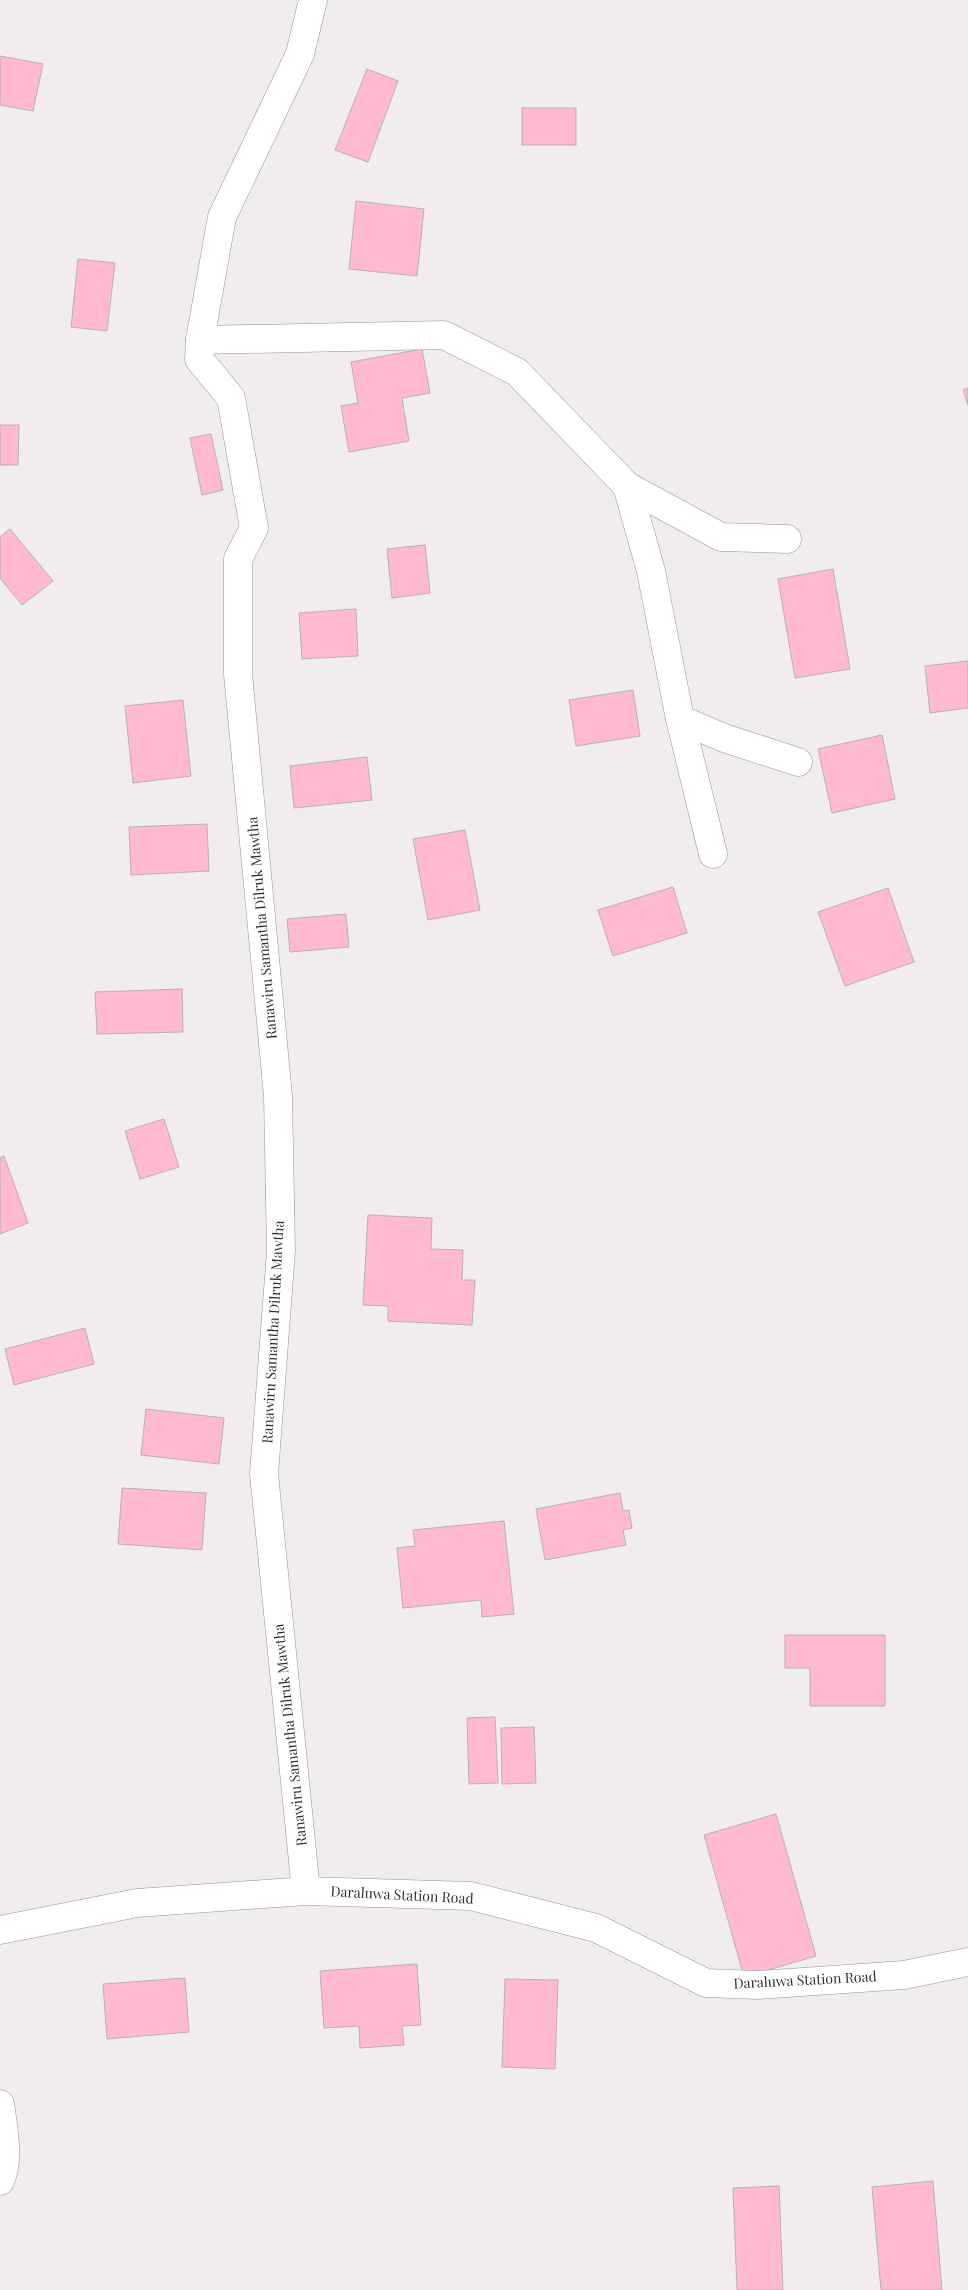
<svg xmlns="http://www.w3.org/2000/svg" width="968" height="2290" viewBox="0 0 968 2290" font-family="'Playfair Display',serif">
<style>
.building{fill:#ffb9d2;stroke:#b6b2b3}
.lines{fill:none;stroke-linecap:round;stroke-linejoin:round}
.minor-casing{stroke:#969292;stroke-width:29}
.minor{stroke:#fff;stroke-width:28}
.labels{text-anchor:middle;stroke-width:4.5;stroke-linejoin:round;paint-order:stroke}
.street-label{font-size:14px;fill:#313030;stroke:#fff}
</style>
<rect width="100%" height="100%" fill="#f1eded"/>
<g class="building">
<polygon points="0,56 43,64 33,111 0,105"/>
<polygon points="367,69 398,81 368,162 335,150"/>
<rect x="522" y="108" width="54" height="37"/>
<polygon points="356,201 424,209 417,276 349,269"/>
<polygon points="78,259 115,263 107,331 71,327"/>
<polygon points="422,349 430,393 402,398 409,441 349,452 341,406 358,403 351,362"/>
<polygon points="968,388 968,405 963,390"/>
<polygon points="0,425 19,425 18,465 0,465"/>
<polygon points="211,434 223,490 202,495 190,438"/>
<polygon points="10,529 53,581 22,605 0,578 0,537"/>
<polygon points="425,545 430,593 392,598 387,549"/>
<polygon points="833,569 850,669 795,678 778,579"/>
<polygon points="356,609 358,656 302,659 299,613"/>
<polygon points="968,661 968,708 930,713 925,666"/>
<polygon points="633,690 640,736 576,746 569,700"/>
<polygon points="183,700 191,776 133,783 125,706"/>
<polygon points="882,735 895,799 832,813 818,749"/>
<polygon points="367,757 372,800 294,808 290,766"/>
<polygon points="207,824 209,871 131,875 129,827"/>
<polygon points="465,830 480,910 428,920 413,839"/>
<polygon points="673,887 687,933 613,956 598,910"/>
<polygon points="888,888 914,962 845,986 818,912"/>
<polygon points="346,914 349,947 290,952 287,919"/>
<polygon points="182,989 183,1032 97,1034 95,992"/>
<polygon points="164,1119 179,1167 140,1179 125,1131"/>
<polygon points="4,1156 28,1223 0,1234 0,1158"/>
<polygon points="368,1215 432,1218 431,1249 463,1250 462,1280 475,1280 472,1325 388,1321 388,1306 363,1305"/>
<polygon points="85,1328 94,1364 14,1385 5,1349"/>
<polygon points="146,1409 224,1418 219,1464 141,1455"/>
<polygon points="122,1488 206,1493 202,1550 118,1544"/>
<polygon points="620,1493 623,1511 629,1510 632,1528 623,1530 626,1545 545,1560 536,1509"/>
<polygon points="504,1521 514,1614 482,1617 481,1600 403,1608 397,1548 415,1546 413,1530"/>
<polygon points="785,1635 885,1635 885,1706 810,1706 810,1668 785,1668"/>
<polygon points="495,1717 498,1783 469,1784 467,1718"/>
<polygon points="534,1727 536,1783 502,1784 501,1728"/>
<polygon points="776,1814 816,1956 744,1977 704,1835"/>
<polygon points="417,1964 421,2025 402,2026 404,2045 360,2048 359,2026 324,2028 320,1971"/>
<polygon points="185,1978 189,2032 107,2039 103,1984"/>
<polygon points="505,1979 558,1980 555,2069 502,2067"/>
<polygon points="933,2181 942,2290 881,2290 872,2187"/>
<polygon points="779,2186 783,2290 737,2290 733,2188"/>
</g>
<g class="lines">
<g class="minor-casing">
<g id="minor">
<polyline points="200,340 444,335 517,372 627,486 721,537 787,539"/>
<polyline points="627,486 651,571 680,719 713,854"/>
<polyline points="680,719 724,738 798,762"/>
<polyline points="306,1891 264,1474 281,1251 278,1096 238,674 238,559 254,528 231,398 199,359 200,340 222,217 300,54 313,0"/>
<polyline points="0,1930 137,1903 306,1891 471,1896 596,1928 706,1983 758,1985 904,1975 968,1962"/>
<path d="M 0,2104 C 3,2125 10,2161 0,2181"/>
</g>
</g>
<use href="#minor" class="minor"/>
</g>
<g class="labels">
<g class="street-label">
<text transform="translate(262 928) rotate(-95)" y="5">Ranawiru Samantha Dilruk Mawtha</text>
<text transform="translate(273 1332) rotate(-87)" y="5">Ranawiru Samantha Dilruk Mawtha</text>
<text transform="translate(290 1735) rotate(-96)" y="5">Ranawiru Samantha Dilruk Mawtha</text>
<text transform="translate(402 1895) rotate(3)" y="5">Daraluwa Station Road</text>
<text transform="translate(805 1980) rotate(-3)" y="5">Daraluwa Station Road</text>
</g>
</g>
</svg>
